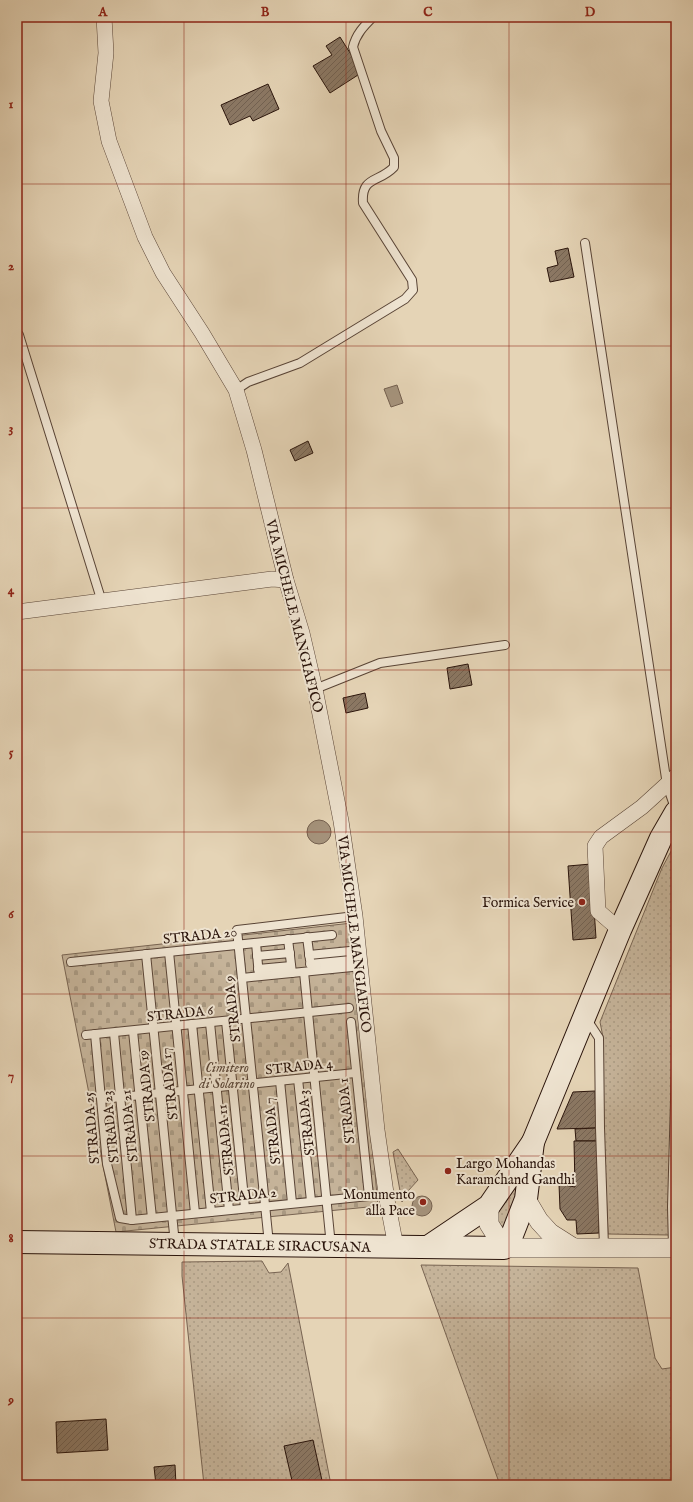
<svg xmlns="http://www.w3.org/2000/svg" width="693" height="1502" viewBox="0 0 693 1502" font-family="'IM FELL English',serif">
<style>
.grass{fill:url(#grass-dots);stroke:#786452}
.cemetery{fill:url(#cemetery-stones);stroke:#786452}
.water{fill:#a5937c;stroke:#74604f}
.building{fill:url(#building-hatch);stroke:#2a140b}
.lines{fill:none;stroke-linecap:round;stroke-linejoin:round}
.service-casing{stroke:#594436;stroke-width:10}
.minor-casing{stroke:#594436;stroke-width:16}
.tertiary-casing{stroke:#594436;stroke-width:20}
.secondary-casing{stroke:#2a140b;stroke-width:24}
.service{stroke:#eee3d0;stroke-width:8}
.minor{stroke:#eee3d0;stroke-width:15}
.tertiary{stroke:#eee3d0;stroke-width:19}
.secondary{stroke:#eee3d0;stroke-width:22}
.grid{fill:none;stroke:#8f2418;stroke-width:1;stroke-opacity:0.55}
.poi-dot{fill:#8f2418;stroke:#eee3d0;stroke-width:1.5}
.labels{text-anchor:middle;stroke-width:4;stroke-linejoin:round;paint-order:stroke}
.street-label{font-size:14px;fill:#2a140b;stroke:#eee3d0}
.poi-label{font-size:14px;fill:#2a140b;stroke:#eee3d0;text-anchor:end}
.park-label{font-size:14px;font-style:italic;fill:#584436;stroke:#eee3d0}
.neatline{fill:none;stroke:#8f2418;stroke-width:1.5}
.grid-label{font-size:13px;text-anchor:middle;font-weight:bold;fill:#8f2418}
</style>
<defs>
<pattern id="grass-dots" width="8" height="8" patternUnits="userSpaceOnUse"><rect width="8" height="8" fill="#c5b399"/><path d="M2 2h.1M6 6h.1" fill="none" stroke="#a99982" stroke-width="1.8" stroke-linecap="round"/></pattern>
<pattern id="cemetery-stones" width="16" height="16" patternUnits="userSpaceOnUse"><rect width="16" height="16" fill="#c5b399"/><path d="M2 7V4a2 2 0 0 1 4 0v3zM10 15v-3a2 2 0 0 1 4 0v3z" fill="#a99982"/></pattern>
<pattern id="building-hatch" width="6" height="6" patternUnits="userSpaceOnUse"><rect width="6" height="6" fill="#8b7864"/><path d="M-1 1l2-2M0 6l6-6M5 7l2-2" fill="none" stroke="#726151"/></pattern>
</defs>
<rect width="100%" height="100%" fill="#e5d4b6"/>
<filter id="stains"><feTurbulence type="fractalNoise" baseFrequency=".005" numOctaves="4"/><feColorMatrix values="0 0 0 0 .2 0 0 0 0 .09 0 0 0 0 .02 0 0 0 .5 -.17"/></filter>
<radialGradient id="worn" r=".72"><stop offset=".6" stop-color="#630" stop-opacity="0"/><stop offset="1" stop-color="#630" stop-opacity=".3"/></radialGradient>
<g class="grass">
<polygon points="676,842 676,957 669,1235 608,1234 603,1121 603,1037 600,1022 662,868"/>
<polygon points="398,1149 418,1180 408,1191 402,1202 393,1152"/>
<polygon points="520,1182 505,1228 496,1222 499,1207"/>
<polygon points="262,1261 269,1273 281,1272 288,1263 331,1485 204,1485 182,1276 182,1262"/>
<polygon points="421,1265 638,1268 655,1358 662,1369 676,1367 676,1485 500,1485"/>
</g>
<polygon class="cemetery" points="352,923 378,1206 116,1232 62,955"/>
<g class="water">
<polygon points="397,385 403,403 391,407 384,389"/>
<circle cx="319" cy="832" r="12"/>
<circle cx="422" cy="1206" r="10"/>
</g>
<g class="building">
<polygon points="340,37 352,56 358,75 330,93 313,66 332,55 326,46"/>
<polygon points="268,84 279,109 253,121 250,116 230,125 221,105"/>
<polygon points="568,248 574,277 550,282 547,268 558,265 555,251"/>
<polygon points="308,441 313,453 295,461 290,450"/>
<polygon points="468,664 472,685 450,689 447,668"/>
<polygon points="365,693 368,708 346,713 343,698"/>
<polygon points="591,864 596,938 573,940 568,866"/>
<polygon points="595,1091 596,1128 557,1129 573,1092"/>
<polygon points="596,1128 597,1141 576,1141 575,1129"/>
<polygon points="574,1141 597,1141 599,1233 577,1234 576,1220 567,1220 560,1209 559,1184 575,1187"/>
<polygon points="106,1419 108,1450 57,1453 56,1422"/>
<polygon points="313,1440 323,1485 293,1485 284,1446"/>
<polygon points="175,1465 176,1485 156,1485 154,1467"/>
</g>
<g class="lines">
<g class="service-casing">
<g id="service">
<polyline points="585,243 667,785 676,811"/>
<polyline points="17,332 19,335 102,602"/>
<path d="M 236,390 L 248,382 L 300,363 L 405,299 L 413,290 L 412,280 L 363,203 C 361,176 379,183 394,167 L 394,158 L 381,131 L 353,47 C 356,34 364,26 373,17"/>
<polyline points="315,689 380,663 505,645"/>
<polyline points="307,937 310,960"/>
<polyline points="288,939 292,973"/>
<polyline points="256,943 259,976"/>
<polyline points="169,952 195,1213"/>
<polyline points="146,954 175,1244"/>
<polyline points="257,956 290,953"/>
<polyline points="71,962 332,935"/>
<polyline points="310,964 351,960"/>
<polyline points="258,969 291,966"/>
<polyline points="304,972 331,1246"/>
<polyline points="242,978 352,967 350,951 309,955"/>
<polyline points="586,1018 599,1038 600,1128 604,1247"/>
<polyline points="226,1021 245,1208"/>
<polyline points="210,1023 229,1210"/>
<polyline points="192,1024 211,1212"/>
<polyline points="133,1031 152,1218"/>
<polyline points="114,1033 132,1220"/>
<polyline points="95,1034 107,1164 120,1218 132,1220 369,1196 351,1022"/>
<polyline points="86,1035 349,1008"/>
<polyline points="298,1079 311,1201"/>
<polyline points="280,1081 292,1203"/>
<polyline points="102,1099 355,1073"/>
<polyline points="269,1244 237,930 355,916"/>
<polyline points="673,1248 672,1207 676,1065"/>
</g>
</g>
<g class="minor-casing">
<g id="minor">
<polyline points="104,17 106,53 101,101 109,141 145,237 163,273 202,333 236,390 254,450 286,580 302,633 315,689 341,821 355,916 377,1130 387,1200 396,1247"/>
<polyline points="17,612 272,579 286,580"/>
<polyline points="620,930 598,911 595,846 601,837 642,807 676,776"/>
</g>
</g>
<g class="tertiary-casing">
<g id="tertiary">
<polyline points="526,1199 539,1221 550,1233 572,1247"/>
<polyline points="489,1206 489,1224 504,1248 676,1248"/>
</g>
</g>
<g class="secondary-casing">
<g id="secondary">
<polyline points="17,1242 504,1248 512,1235 526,1199 533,1142"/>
<polyline points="428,1247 489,1206 533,1142 620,930 661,838 676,812"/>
</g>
</g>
<use href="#service" class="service"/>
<use href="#minor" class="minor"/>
<use href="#tertiary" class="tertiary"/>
<use href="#secondary" class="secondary"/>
</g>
<path class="grid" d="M 184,17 L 184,1485M 346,17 L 346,1485M 509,17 L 509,1485M 17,184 L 676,184M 17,346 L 676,346M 17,508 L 676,508M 17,670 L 676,670M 17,832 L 676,832M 17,994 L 676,994M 17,1156 L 676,1156M 17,1318 L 676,1318"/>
<g class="poi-dot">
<circle cx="582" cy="902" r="4"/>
<circle cx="448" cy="1171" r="4"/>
<circle cx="423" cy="1202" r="4"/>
</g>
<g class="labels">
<g class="street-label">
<text transform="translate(295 616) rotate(76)" y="5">VIA MICHELE MANGIAFICO</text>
<text transform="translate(355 934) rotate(83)" y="5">VIA MICHELE MANGIAFICO</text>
<text transform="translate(200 935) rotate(-6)" y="5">STRADA 20</text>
<text transform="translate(232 1009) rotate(-96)" y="5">STRADA 9</text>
<text transform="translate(180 1013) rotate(-6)" y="5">STRADA 6</text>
<text transform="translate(299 1066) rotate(-6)" y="5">STRADA 4</text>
<text transform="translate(169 1084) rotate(-96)" y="5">STRADA 17</text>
<text transform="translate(146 1086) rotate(-96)" y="5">STRADA 19</text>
<text transform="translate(346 1111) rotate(-96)" y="5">STRADA 1</text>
<text transform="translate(306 1123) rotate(-96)" y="5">STRADA 3</text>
<text transform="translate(129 1126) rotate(-96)" y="5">STRADA 21</text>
<text transform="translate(110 1127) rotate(-96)" y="5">STRADA 23</text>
<text transform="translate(91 1128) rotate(-95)" y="5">STRADA 25</text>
<text transform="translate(272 1131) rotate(-96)" y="5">STRADA 7</text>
<text transform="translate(225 1140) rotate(-96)" y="5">STRADA 11</text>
<text transform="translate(243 1195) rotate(-6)" y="5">STRADA 2</text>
<text transform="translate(260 1245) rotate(1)" y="5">STRADA STATALE SIRACUSANA</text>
</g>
<g class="poi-label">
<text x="574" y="907">Formica Service</text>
<text x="456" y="1168" text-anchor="start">Largo Mohandas<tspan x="456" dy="16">Karamchand Gandhi</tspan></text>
<text x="415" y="1199">Monumento<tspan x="415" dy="16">alla Pace</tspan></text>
</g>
<g class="park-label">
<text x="227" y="1072">Cimitero<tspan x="227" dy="16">di Solarino</tspan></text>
</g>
</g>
<rect width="693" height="1502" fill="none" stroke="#e5d4b6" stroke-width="44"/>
<rect x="22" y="22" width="649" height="1458" class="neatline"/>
<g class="grid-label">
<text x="103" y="16">A</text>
<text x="265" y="16">B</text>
<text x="428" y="16">C</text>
<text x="590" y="16">D</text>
<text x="11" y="108">1</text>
<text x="11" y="270">2</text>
<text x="11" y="432">3</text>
<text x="11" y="594">4</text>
<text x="11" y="756">5</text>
<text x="11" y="918">6</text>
<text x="11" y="1080">7</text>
<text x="11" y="1242">8</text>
<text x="11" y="1404">9</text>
</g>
<rect width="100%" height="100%" filter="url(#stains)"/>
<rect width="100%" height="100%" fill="url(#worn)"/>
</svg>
